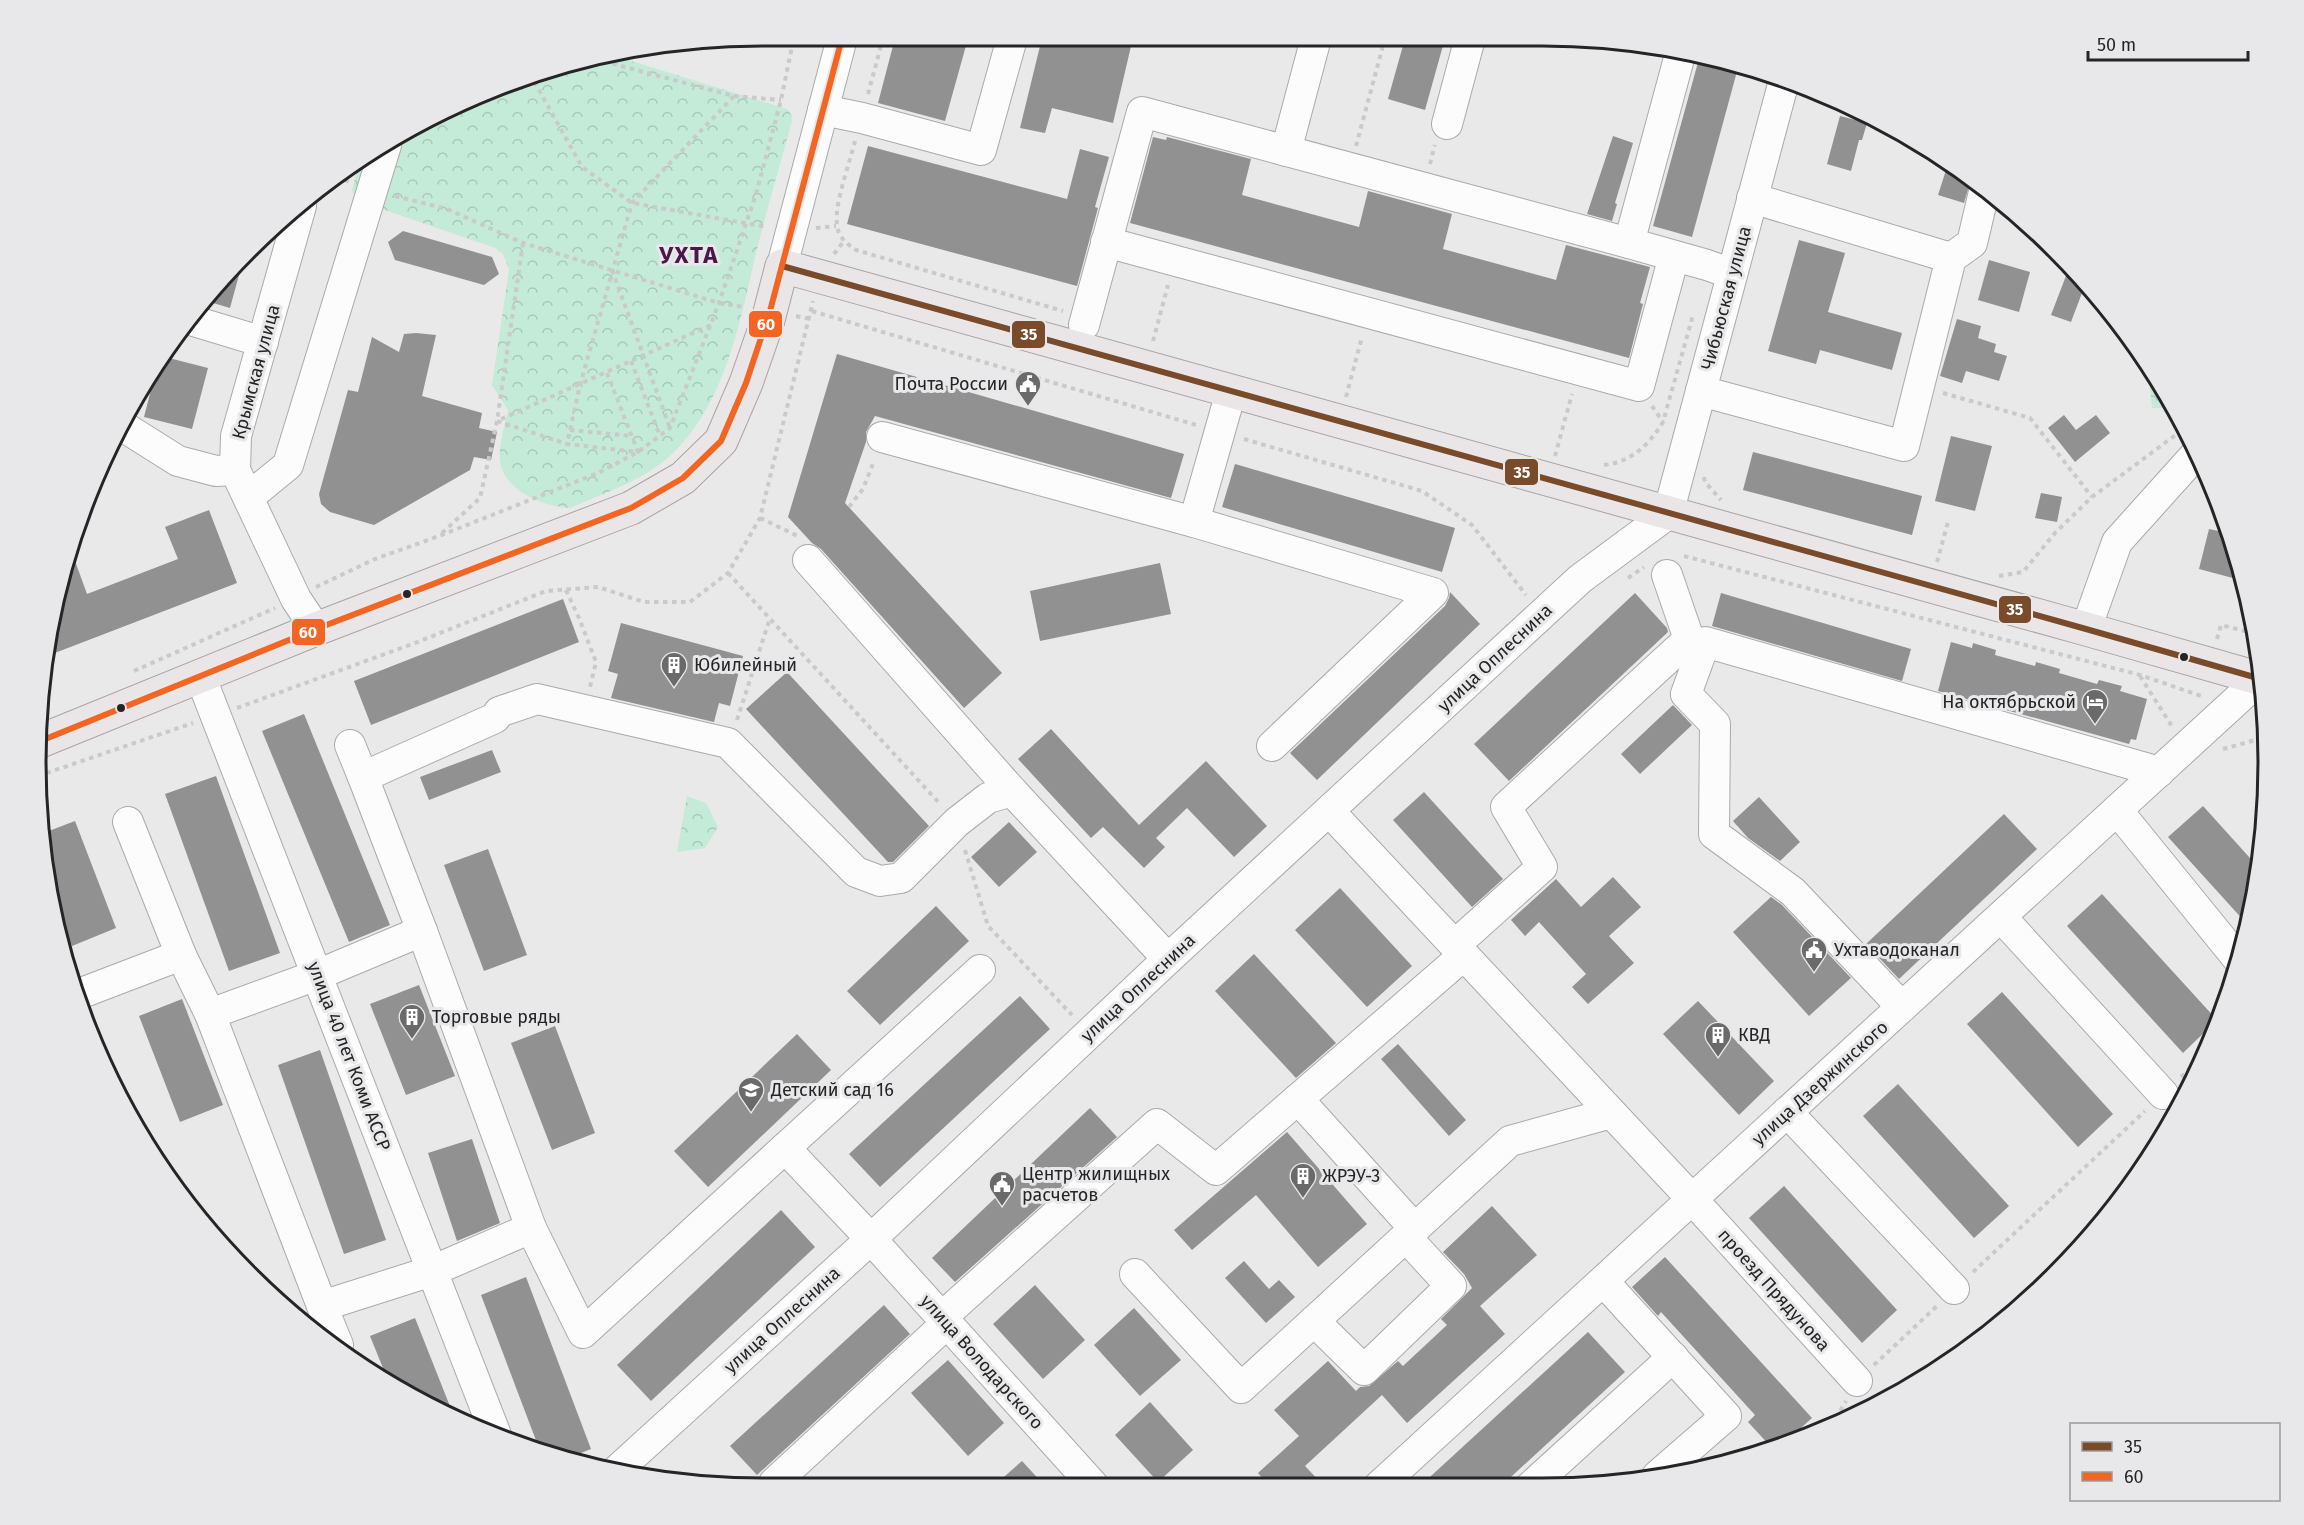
<svg xmlns="http://www.w3.org/2000/svg" width="2304" height="1525" viewBox="0 0 2304 1525" font-family="'Fira Sans',sans-serif">
<style>
.forest{fill:url(#forest-crowns)}
.building{fill:#919191}
.lines{fill:none;stroke-linecap:round;stroke-linejoin:round}
.minor-casing{stroke:#aaa;stroke-width:32}
.major-casing{stroke:#aca2a3;stroke-width:35}
.path{stroke:#cacaca;stroke-width:4;stroke-dasharray:4.5 4.5;stroke-linecap:butt}
.minor{stroke:#fcfcfc;stroke-width:30}
.major{stroke:#eae5e6;stroke-width:33}
.bus-1-casing{stroke:#e8e8ea;stroke-width:10}
.bus-2-casing{stroke:#e8e8ea;stroke-width:10}
.bus-1{stroke:#7a4b2a;stroke-width:6}
.bus-2{stroke:#f26522;stroke-width:6}
.bus-dot{fill:#252525;stroke:#e8e8ea;stroke-width:2}
.labels{text-anchor:middle;stroke-width:6;stroke-linejoin:round;paint-order:stroke}
.street-label{font-size:18px;fill:#252525;stroke:#e8e8ea}
.poi-label{font-size:18px;fill:#252525;stroke:#e8e8ea;text-anchor:start}
.district-label{font-size:24px;font-weight:bold;letter-spacing:1.5px;fill:#491848;stroke:#e8e8ea}
.rim{fill:none;stroke:#252525;stroke-width:3}
.line-badge{stroke:#e8e8ea;stroke-width:2}
.badge-label{font-size:16px;text-anchor:middle;font-weight:bold;fill:#fff}
</style>
<defs>
<pattern id="forest-crowns" width="20" height="18" patternUnits="userSpaceOnUse" patternTransform="scale(1.5)"><rect width="20" height="18" fill="#c4ead8"/><path d="M2 6a3 3 0 1 1 6 0M12 15a3 3 0 1 1 6 0" fill="none" stroke="#a8c9b9"/></pattern>
</defs>
<rect width="100%" height="100%" fill="#e9e9e9"/>
<g class="forest">
<path d="M 612,55 L 787,109 L 791,114 L 792,121 C 779,169 764,218 753,266 C 738,332 722,407 671,455 C 643,481 604,493 570,508 C 544,507 505,491 500,462 C 498,446 505,426 508,410 L 492,385 L 509,269 L 503,254 L 495,248 L 359,201 L 352,191 L 360,158 L 529,74 Z"/>
<polygon points="2148,369 2172,408 2152,408"/>
<polygon points="687,796 706,803 718,827 705,848 677,852"/>
</g>
<g class="building">
<polygon points="894,42 967,42 945,121 878,103"/>
<polygon points="1041,42 1132,42 1113,123 1052,108 1045,133 1020,128"/>
<polygon points="1404,42 1444,42 1425,110 1388,99"/>
<polygon points="1700,55 1739,64 1692,237 1653,226"/>
<polygon points="1840,116 1867,123 1862,140 1859,140 1851,171 1827,164"/>
<polygon points="1613,136 1633,143 1615,203 1617,204 1612,221 1587,214"/>
<polygon points="1153,137 1166,140 1167,137 1251,159 1242,195 1359,227 1368,191 1452,214 1443,249 1556,280 1566,245 1650,267 1640,303 1643,304 1629,358 1130,223"/>
<polygon points="868,146 1067,199 1080,149 1109,157 1095,207 1098,208 1077,286 847,224"/>
<polygon points="1947,167 1970,183 1964,203 1938,195"/>
<polygon points="403,231 492,257 499,274 484,285 395,260 388,242"/>
<polygon points="1799,240 1845,253 1828,312 1902,333 1892,370 1820,350 1816,364 1768,351"/>
<polygon points="245,253 230,308 203,300 213,290"/>
<polygon points="1989,260 2030,272 2019,312 1978,300"/>
<polygon points="2069,268 2085,285 2071,322 2051,315"/>
<polygon points="1957,319 1981,326 1978,338 1996,344 1994,352 2007,356 1999,381 1966,371 1962,383 1940,376"/>
<polygon points="416,333 436,335 422,396 482,413 479,428 497,432 491,460 474,457 470,470 374,525 330,512 321,504 319,494 348,390 358,392 372,337 399,352 404,334"/>
<polygon points="837,354 1184,454 1171,498 875,416 866,432 866,442 845,503 1002,673 964,708 821,549 812,543 788,517"/>
<polygon points="165,357 208,368 192,429 144,417 155,374"/>
<polygon points="2064,415 2076,430 2096,415 2110,433 2075,462 2048,428"/>
<polygon points="1951,436 1992,446 1975,511 1935,501"/>
<polygon points="1753,452 1922,496 1912,535 1743,490"/>
<polygon points="1235,464 1455,528 1442,572 1222,507"/>
<polygon points="2041,493 2062,497 2057,522 2035,518"/>
<polygon points="209,510 237,583 47,656 61,575 70,547 87,594 178,559 165,527"/>
<polygon points="2209,529 2228,533 2244,581 2199,569"/>
<polygon points="1160,563 1171,614 1040,641 1030,591"/>
<polygon points="1450,592 1480,624 1317,780 1290,753 1445,606 1449,598"/>
<polygon points="1635,593 1667,628 1668,632 1509,781 1474,744"/>
<polygon points="1721,593 1911,649 1902,681 1712,626"/>
<polygon points="563,599 579,642 371,725 354,681"/>
<polygon points="621,623 743,656 730,706 719,703 714,722 611,698 618,674 608,671"/>
<polygon points="1951,642 1972,648 1973,643 1996,650 1995,655 2035,666 2036,662 2060,669 2059,673 2097,684 2099,680 2122,686 2120,691 2147,699 2136,740 2131,739 2129,744 1938,691"/>
<polygon points="787,672 929,826 893,862 888,862 746,709"/>
<polygon points="1673,705 1692,725 1640,774 1621,754"/>
<polygon points="304,714 390,925 349,942 262,731"/>
<polygon points="1051,729 1139,825 1206,761 1267,826 1234,857 1187,808 1156,838 1165,847 1144,868 1103,827 1091,838 1018,759"/>
<polygon points="492,750 501,772 429,800 420,777"/>
<polygon points="216,776 280,953 229,971 165,794"/>
<polygon points="1424,792 1503,879 1472,907 1393,820"/>
<polygon points="1759,797 1800,842 1780,861 1748,838 1733,821"/>
<polygon points="2203,806 2259,868 2246,923 2168,837"/>
<polygon points="2004,814 2037,849 1899,979 1866,944"/>
<polygon points="75,821 116,928 72,946 51,893 41,834"/>
<polygon points="1009,822 1037,852 999,887 971,857"/>
<polygon points="488,849 527,955 484,971 444,865"/>
<polygon points="1613,877 1641,907 1609,936 1634,963 1588,1004 1572,987 1586,974 1539,922 1525,936 1511,920 1556,879 1581,907"/>
<polygon points="1340,888 1412,966 1367,1007 1295,930"/>
<polygon points="2102,894 2217,1020 2183,1053 2067,926"/>
<polygon points="1771,897 1782,905 1851,978 1809,1016 1733,932"/>
<polygon points="936,906 969,941 880,1025 847,991"/>
<polygon points="1254,954 1336,1043 1296,1078 1215,991"/>
<polygon points="419,985 455,1076 406,1095 370,1004"/>
<polygon points="2002,992 2113,1114 2078,1147 1967,1024"/>
<polygon points="1020,996 1050,1029 880,1187 849,1154"/>
<polygon points="182,999 223,1105 180,1122 139,1016"/>
<polygon points="1698,1001 1774,1081 1739,1115 1663,1034"/>
<polygon points="555,1026 595,1133 552,1150 511,1043"/>
<polygon points="797,1034 831,1070 708,1187 674,1151"/>
<polygon points="1398,1044 1466,1120 1449,1136 1381,1059"/>
<polygon points="320,1050 386,1240 344,1254 278,1065"/>
<polygon points="1898,1084 2009,1206 1974,1238 1863,1116"/>
<polygon points="1090,1108 1117,1137 955,1282 932,1258"/>
<polygon points="1287,1132 1367,1224 1318,1267 1256,1195 1192,1250 1174,1230"/>
<polygon points="472,1139 500,1223 457,1241 428,1153"/>
<polygon points="1784,1186 1897,1310 1862,1343 1749,1218"/>
<polygon points="1492,1206 1537,1255 1480,1306 1505,1334 1407,1423 1382,1395 1305,1466 1324,1486 1269,1486 1258,1473 1299,1436 1274,1410 1328,1361 1356,1391 1360,1387 1369,1386 1398,1361 1403,1366 1447,1325 1441,1319 1472,1288 1464,1274 1443,1252"/>
<polygon points="781,1210 815,1247 651,1401 617,1365"/>
<polygon points="1665,1257 1812,1418 1783,1444 1772,1448 1748,1422 1755,1415 1661,1312 1658,1316 1632,1287"/>
<polygon points="1244,1261 1269,1289 1279,1280 1295,1297 1266,1323 1225,1278"/>
<polygon points="526,1277 591,1449 563,1460 540,1451 481,1295"/>
<polygon points="1035,1285 1085,1340 1043,1379 993,1324"/>
<polygon points="884,1305 910,1334 757,1475 730,1446"/>
<polygon points="1134,1308 1181,1360 1140,1396 1094,1345"/>
<polygon points="415,1318 455,1419 441,1414 387,1378 370,1336"/>
<polygon points="1588,1332 1625,1372 1500,1487 1419,1487"/>
<polygon points="948,1360 1004,1423 968,1456 911,1393"/>
<polygon points="1150,1402 1193,1450 1158,1482 1115,1435"/>
<polygon points="1022,1461 1044,1485 996,1484"/>
</g>
<g class="lines">
<g class="minor-casing">
<g id="minor">
<polyline points="823,110 862,118 981,150 1011,42"/>
<polyline points="1447,124 1469,42"/>
<polyline points="1286,151 1315,42"/>
<polyline points="1752,198 1951,258"/>
<polyline points="301,206 236,436 235,470 296,599 316,629"/>
<polyline points="1106,242 1639,386 1674,256"/>
<polyline points="1629,243 1707,265 1732,274"/>
<polyline points="782,266 841,42"/>
<polyline points="187,319 263,342"/>
<polyline points="1084,325 1142,112 1629,243 1681,51"/>
<polyline points="1701,391 1904,446 1951,258 1972,243 1984,192"/>
<polyline points="1231,392 1194,522 1433,593 1272,746"/>
<polyline points="124,427 178,461 216,471 235,470"/>
<polyline points="882,437 1194,522"/>
<polyline points="249,497 288,465 386,145"/>
<polyline points="808,560 1012,791"/>
<polyline points="2086,629 2117,542 2197,453"/>
<polyline points="201,678 496,1435"/>
<polyline points="350,745 363,777"/>
<polyline points="2117,810 2238,959"/>
<polyline points="1330,812 1692,1199 1857,1381"/>
<polyline points="128,822 181,955 210,1014 317,975 422,931 363,777 495,718 499,712 537,699 728,743 856,872 880,881 901,878 957,822 988,798 1012,791 1168,959"/>
<polyline points="2001,917 2163,1094"/>
<polyline points="422,931 531,1228 583,1333 785,1148 871,1239 1093,1485"/>
<polyline points="1455,945 1542,867 1506,807 1689,639 1667,575"/>
<polyline points="79,994 181,955"/>
<polyline points="1902,1007 1793,892 1714,834 1715,724 1686,694 1705,642 2159,772"/>
<polyline points="210,1014 322,1306 432,1271 531,1228"/>
<polyline points="1298,1099 1415,1229"/>
<polyline points="1787,1112 1954,1289"/>
<polyline points="785,1148 980,970"/>
<polyline points="1406,1237 1451,1286 1364,1370 1314,1321 1510,1141 1611,1113"/>
<polyline points="1135,1274 1241,1388 1314,1321"/>
<polyline points="1604,1282 1726,1416 1657,1476"/>
<polyline points="322,1306 338,1345"/>
<polyline points="942,1317 1157,1124 1216,1170 1464,955"/>
<polyline points="615,1472 871,1239 1168,959 1580,579 1668,514 1784,81"/>
<polyline points="774,1483 947,1323"/>
<polyline points="1379,1486 2260,679"/>
<polyline points="1530,1487 1673,1357"/>
</g>
</g>
<g class="major-casing">
<polyline id="major" points="38,742 316,629 631,508 683,478 721,441 746,383 768,320 782,266 2086,629 2261,679"/>
</g>
<g class="path">
<polyline points="595,59 734,96 781,100"/>
<polyline points="530,74 582,167 632,203 767,227"/>
<polyline points="868,94 882,42"/>
<path d="M 855,141 C 850,162 834,204 837,225 C 838,237 847,244 856,250 L 1063,311"/>
<polyline points="1356,146 1384,42"/>
<polyline points="1430,164 1435,145"/>
<polyline points="336,177 350,182"/>
<polyline points="395,196 447,209 523,243 719,303 744,307"/>
<polyline points="816,228 836,226"/>
<polyline points="523,243 497,421 567,444"/>
<polyline points="834,254 844,241"/>
<polyline points="612,270 670,428"/>
<polyline points="812,311 1196,425"/>
<polyline points="796,316 810,319"/>
<polyline points="1153,341 1168,285"/>
<polyline points="631,361 660,436"/>
<polyline points="607,373 638,452 567,444 580,385 632,203 734,96"/>
<polyline points="1943,393 2030,418 2092,497"/>
<polyline points="1346,397 1362,337"/>
<polyline points="1652,406 1663,422"/>
<polyline points="570,430 632,436"/>
<polyline points="1244,439 1422,491 1472,525 1526,595"/>
<polyline points="1555,456 1572,394"/>
<path d="M 1604,465 C 1631,462 1649,445 1663,422 L 1693,315"/>
<polyline points="1704,477 1705,482 1721,500"/>
<polyline points="849,507 863,489 874,461"/>
<polyline points="760,518 800,537"/>
<polyline points="442,533 480,498 497,421 711,325"/>
<polyline points="1684,556 2140,675 2204,697"/>
<polyline points="1937,562 1948,522"/>
<polyline points="728,573 941,805"/>
<polyline points="1999,576 2023,572 2055,533 2092,497 2185,428"/>
<polyline points="1628,578 1644,567"/>
<polyline points="316,587 375,559 439,536 598,473 638,452 670,428 719,303 756,194 781,100 793,42"/>
<polyline points="566,590 579,618 596,662 590,687"/>
<polyline points="2217,639 2221,625 2253,633"/>
<polyline points="134,671 275,608"/>
<polyline points="2140,676 2173,728"/>
<polyline points="237,708 415,643 546,591 598,587 644,602 690,602 728,573 760,518 813,301"/>
<polyline points="737,720 770,618"/>
<polyline points="2223,749 2266,737"/>
<polyline points="38,776 193,723"/>
<polyline points="965,850 988,926 1072,1015"/>
<polyline points="2181,1077 2202,1057"/>
<polyline points="1973,1272 2145,1111"/>
<polyline points="1874,1365 1937,1306"/>
<polyline points="1831,1426 1846,1401"/>
</g>
<use href="#minor" class="minor"/>
<use href="#major" class="major"/>
<g class="bus-1-casing">
<polyline id="bus-1" points="782,266 2086,629 2261,679"/>
</g>
<g class="bus-2-casing">
<polyline id="bus-2" points="38,742 316,629 631,508 683,478 721,441 746,383 770,311 841,42"/>
</g>
<use href="#bus-1" class="bus-1"/>
<use href="#bus-2" class="bus-2"/>
</g>
<defs>
<g id="civic-pin" transform="scale(1.35)"><path d="M0 17L-7.5 6A9.5 9.5 0 1 1 7.5 6Z" fill="#6a6a6a" stroke="#e8e8ea"/><path d="M-.6-6.5H3V-4.5H.6V-3L4-1V1h2V6H-6V1h2V-1L-.6-3ZM-1.2 2.5V6h2.4V2.5Z" fill="#fff"/></g>
<g id="building-pin" transform="scale(1.35)"><path d="M0 17L-7.5 6A9.5 9.5 0 1 1 7.5 6Z" fill="#6a6a6a" stroke="#e8e8ea"/><path d="M-4-6H4V6H1V3H-1V6H-4ZM-2.5-4.3h1.7v1.8h-1.7ZM.8-4.3h1.7v1.8H.8ZM-2.5-1h1.7V.8h-1.7ZM.8-1h1.7V.8H.8Z" fill="#fff"/></g>
<g id="hotel-pin" transform="scale(1.35)"><path d="M0 17L-7.5 6A9.5 9.5 0 1 1 7.5 6Z" fill="#6a6a6a" stroke="#e8e8ea"/><path d="M-6-4.5h1.5V1H6V5H4.5V3h-9V5H-6ZM-4 0a1.8 1.8 0 1 1 3.6 0ZM.5 0V-2.5h3Q6-2.5 6 0Z" fill="#fff"/></g>
<g id="school-pin" transform="scale(1.35)"><path d="M0 17L-7.5 6A9.5 9.5 0 1 1 7.5 6Z" fill="#6a6a6a" stroke="#e8e8ea"/><path d="M0-5L7-2L0 1L-7-2ZM-4 1L0 2.5L4 1V4Q0 6-4 4Z" fill="#fff"/></g>
</defs>
<g fill-rule="evenodd">
<use href="#civic-pin" x="1028" y="384"/>
<use href="#building-pin" x="674" y="665"/>
<use href="#hotel-pin" x="2095" y="702"/>
<use href="#civic-pin" x="1814" y="950"/>
<use href="#building-pin" x="412" y="1017"/>
<use href="#building-pin" x="1718" y="1035"/>
<use href="#school-pin" x="751" y="1090"/>
<use href="#building-pin" x="1303" y="1176"/>
<use href="#civic-pin" x="1002" y="1184"/>
</g>
<g class="bus-dot">
<circle cx="407" cy="594" r="5"/>
<circle cx="2184" cy="657" r="5"/>
<circle cx="121" cy="708" r="5"/>
</g>
<g class="labels">
<g class="street-label">
<text transform="translate(1726 298) rotate(-75)" y="6">Чибьюская улица</text>
<text transform="translate(256 372) rotate(-75)" y="6">Крымская улица</text>
<text transform="translate(1495 658) rotate(-43)" y="6">улица Оплеснина</text>
<text transform="translate(1138 988) rotate(-43)" y="6">улица Оплеснина</text>
<text transform="translate(349 1056) rotate(69)" y="6">улица 40 лет Коми АССР</text>
<text transform="translate(1820 1083) rotate(-42)" y="6">улица Дзержинского</text>
<text transform="translate(1774 1290) rotate(48)" y="6">проезд Прядунова</text>
<text transform="translate(782 1320) rotate(-42)" y="6">улица Оплеснина</text>
<text transform="translate(982 1362) rotate(48)" y="6">улица Володарского</text>
</g>
<g class="poi-label">
<text x="1008" y="390" text-anchor="end">Почта России</text>
<text x="694" y="671">Юбилейный</text>
<text x="2076" y="708" text-anchor="end">На октябрьской</text>
<text x="1834" y="956">Ухтаводоканал</text>
<text x="432" y="1023">Торговые ряды</text>
<text x="1738" y="1041">КВД</text>
<text x="771" y="1096">Детский сад 16</text>
<text x="1022" y="1180">Центр жилищных<tspan x="1022" dy="21">расчетов</tspan></text>
<text x="1322" y="1182">ЖРЭУ-3</text>
</g>
<g class="district-label">
<text x="689" y="263">УХТА</text>
</g>
</g>
<path d="M0 0H2304V1525H0ZM762 46H1542A716 716 0 0 1 2258 762V762A716 716 0 0 1 1542 1478H762A716 716 0 0 1 46 762V762A716 716 0 0 1 762 46Z" fill="#e8e8ea" fill-rule="evenodd"/>
<path class="rim" d="M762 46H1542A716 716 0 0 1 2258 762V762A716 716 0 0 1 1542 1478H762A716 716 0 0 1 46 762V762A716 716 0 0 1 762 46Z"/>
<g class="line-badge">
<rect x="748" y="310" width="35" height="28" rx="6" fill="#f26522"/>
<rect x="1011" y="320" width="35" height="29" rx="6" fill="#7a4b2a"/>
<rect x="1504" y="458" width="35" height="28" rx="6" fill="#7a4b2a"/>
<rect x="1998" y="595" width="34" height="29" rx="6" fill="#7a4b2a"/>
<rect x="291" y="618" width="35" height="28" rx="6" fill="#f26522"/>
</g>
<g class="badge-label">
<text x="766" y="330">60</text>
<text x="1029" y="340">35</text>
<text x="1522" y="478">35</text>
<text x="2015" y="615">35</text>
<text x="308" y="638">60</text>
</g>
<rect x="2070" y="1423" width="210" height="78" fill="#e8e8ea" stroke="#9a9a9b" stroke-width="1.5"/>
<rect x="2082" y="1442" width="30" height="9" fill="#7a4b2a" stroke="#9a9a9b" stroke-width="1.5"/>
<text x="2124" y="1453" font-size="18" fill="#252525">35</text>
<rect x="2082" y="1472" width="30" height="9" fill="#f26522" stroke="#9a9a9b" stroke-width="1.5"/>
<text x="2124" y="1483" font-size="18" fill="#252525">60</text>
<path d="M2088 51v9h160v-9" fill="none" stroke="#252525" stroke-width="3"/>
<text x="2097" y="51" font-size="18" fill="#252525" stroke="#e8e8ea" stroke-width="4.5" paint-order="stroke">50 m</text>
</svg>
